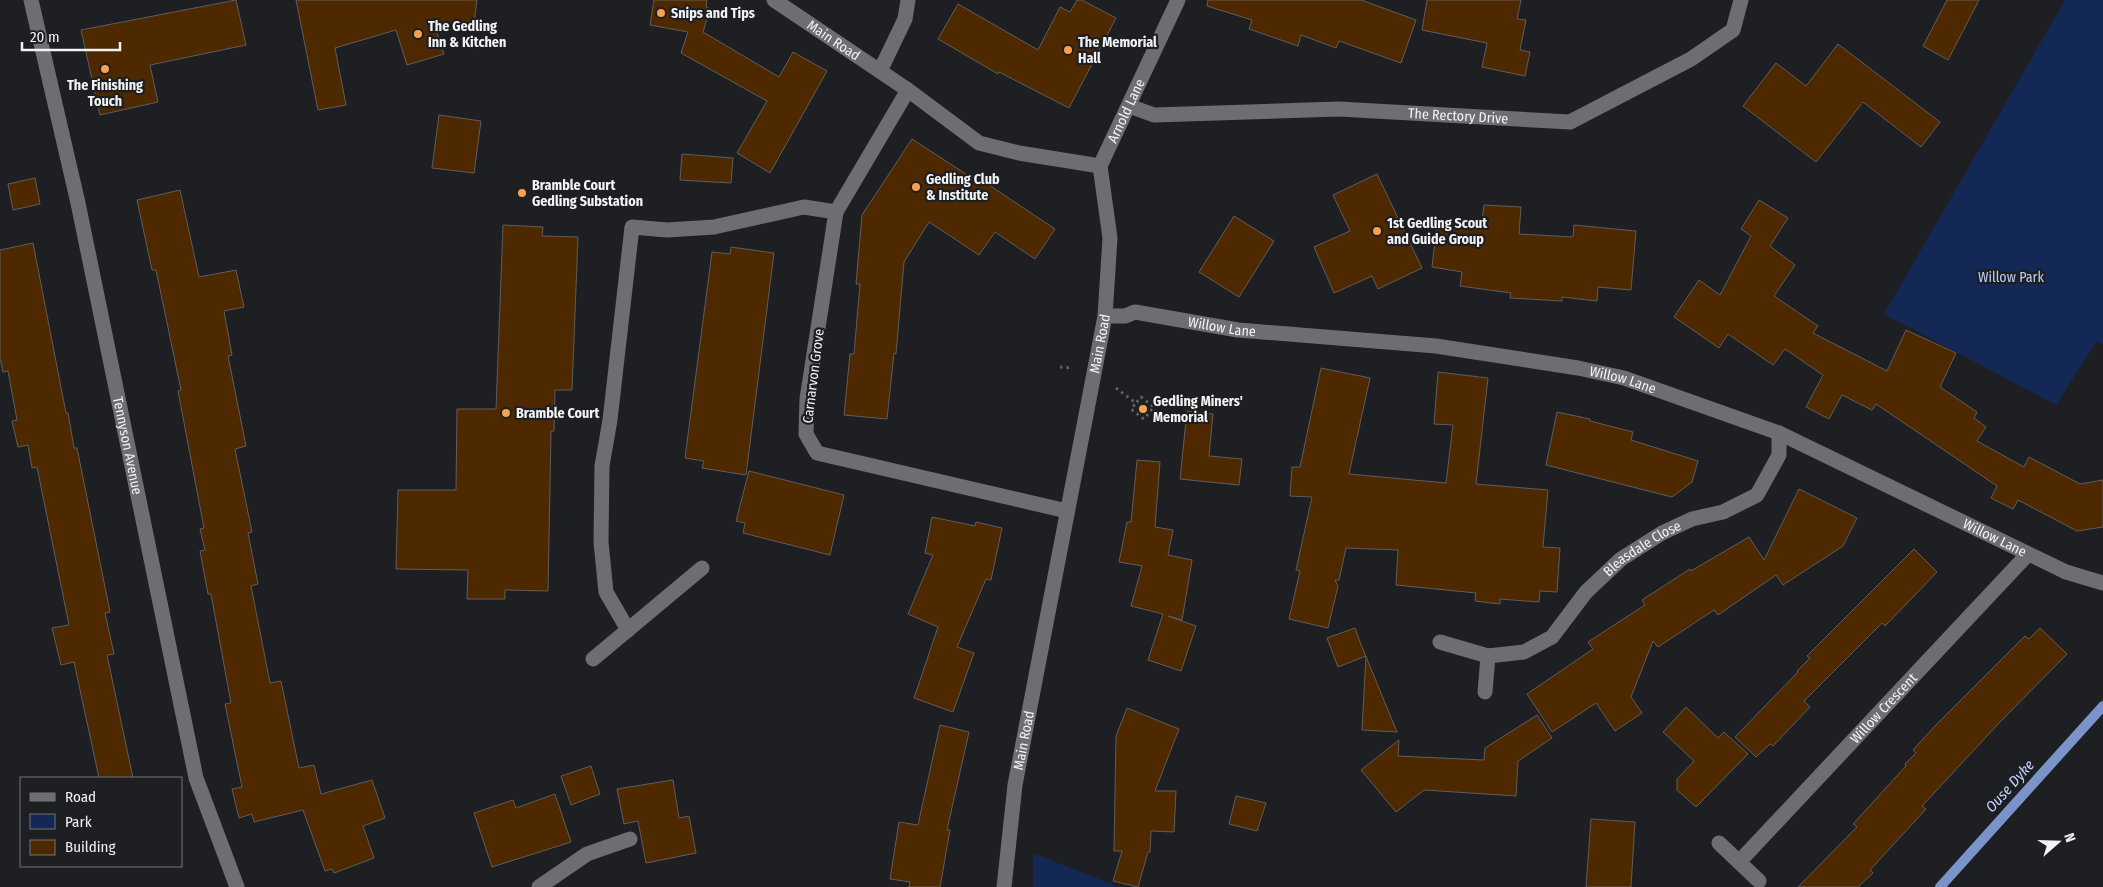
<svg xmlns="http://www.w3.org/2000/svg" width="2103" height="887" viewBox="0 0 2103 887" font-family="'Fira Sans Condensed',sans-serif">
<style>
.green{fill:#142856}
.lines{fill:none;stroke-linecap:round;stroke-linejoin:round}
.stream{stroke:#7a93c8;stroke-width:10}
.building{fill:#4e2900;stroke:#605d5b}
.path{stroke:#5f6062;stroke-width:3;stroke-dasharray:2.5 4;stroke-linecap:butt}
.street{stroke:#6c6e71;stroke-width:15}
.secondary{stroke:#6c6e71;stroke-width:15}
.poi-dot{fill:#f8a04b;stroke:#1e1f22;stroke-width:2}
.labels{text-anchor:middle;stroke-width:4.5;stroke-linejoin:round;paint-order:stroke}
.poi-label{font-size:14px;font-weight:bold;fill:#f2f3f5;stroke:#1e1f22;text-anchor:start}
.street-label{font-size:14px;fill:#f2f3f5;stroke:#1e1f22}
.park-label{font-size:14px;fill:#bbd0f9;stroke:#1e1f22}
.water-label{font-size:15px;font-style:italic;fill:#c1d5ff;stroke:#1e1f22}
</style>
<rect width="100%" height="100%" fill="#1e1f22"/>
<g class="green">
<polygon points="2065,0 2103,0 2103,344 2097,341 2056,405 1884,314"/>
<polygon points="1033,853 1119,887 1033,887"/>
</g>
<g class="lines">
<polyline class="stream" points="1940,887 2103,706"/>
</g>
<g class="building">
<polygon points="236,0 246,45 150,65 158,102 100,115 81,30"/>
<polygon points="296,0 477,0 473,32 435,27 444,54 407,65 396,30 335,48 346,105 318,110"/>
<polygon points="654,0 707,0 706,7 710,9 703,32 779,77 793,52 827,71 770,173 737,153 767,101 681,53 688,32 650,25"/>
<polygon points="1077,0 1082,0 1116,18 1069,108 999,72 998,74 938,39 958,4 1038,50 1060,7 1070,12"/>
<polygon points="1208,0 1361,0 1416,20 1401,63 1339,41 1336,48 1301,35 1298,46 1249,29 1252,20 1207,6"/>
<polygon points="1427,0 1521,0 1517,19 1526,20 1520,50 1530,52 1525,76 1482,67 1487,43 1422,30"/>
<polygon points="1947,0 1979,0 1948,60 1923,46"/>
<polygon points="1838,44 1940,122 1921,147 1863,102 1816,162 1743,106 1776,63 1806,86"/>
<polygon points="439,115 481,121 474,173 432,168"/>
<polygon points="912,139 972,178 974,175 1055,229 1035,259 995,232 979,255 929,222 904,262 896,354 894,353 887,419 844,415 850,354 854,354 860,284 856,284 862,215"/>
<polygon points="682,154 733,158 731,183 680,180"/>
<polygon points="1377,174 1422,268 1378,289 1372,276 1334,293 1314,247 1350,231 1333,195"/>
<polygon points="35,178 40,204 13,210 8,184"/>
<polygon points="180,190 199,277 236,270 244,307 224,311 232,355 228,356 246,446 235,449 252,532 248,533 258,584 251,586 270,683 281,681 299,768 314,765 321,794 372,780 385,818 363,826 374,858 334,873 332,869 325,871 303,810 254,822 252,814 239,818 232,789 242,787 225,704 231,703 211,594 208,594 200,551 205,550 200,529 204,528 178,391 181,390 156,270 152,270 137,200"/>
<polygon points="1759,200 1788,218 1770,246 1795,265 1774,296 1818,326 1813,333 1887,371 1906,330 1956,353 1940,387 1977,412 1974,418 1986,427 1977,441 2024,467 2029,457 2080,484 2103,480 2103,527 2077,531 2018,500 2013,509 1991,498 1997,486 1876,404 1872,410 1842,395 1829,419 1806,407 1823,375 1785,349 1773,365 1728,334 1719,348 1674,317 1699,280 1720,295 1751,236 1741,229"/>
<polygon points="1484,205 1521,207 1519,234 1573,237 1574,225 1636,231 1631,290 1598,287 1597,301 1562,297 1562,301 1510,298 1511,293 1460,286 1462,272 1432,267 1437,224 1481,230"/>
<polygon points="1234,216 1274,241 1239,297 1199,272"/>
<polygon points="503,225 543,227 542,236 578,237 572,390 555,390 554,431 551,431 548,591 505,590 505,599 467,599 468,570 396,569 398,490 456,490 457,409 496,409"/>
<polygon points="33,243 66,413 68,413 74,448 77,448 110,612 105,613 114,654 107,655 133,778 99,778 74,662 61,665 52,628 69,625 37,467 32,468 28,445 18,447 12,421 17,420 8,371 3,372 0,358 0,250"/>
<polygon points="731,247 774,253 746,475 702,468 704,461 685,458 712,252 730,254"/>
<polygon points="1321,368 1370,378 1349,474 1446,483 1453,425 1434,424 1438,372 1488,378 1476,484 1548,490 1543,547 1560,548 1557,592 1540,591 1539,602 1500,599 1500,604 1475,601 1476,593 1396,585 1398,550 1346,548 1339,580 1335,580 1338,586 1328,628 1289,619 1300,571 1296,570 1312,497 1290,496 1292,467 1300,467"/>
<polygon points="1187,411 1213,414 1209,456 1242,459 1239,485 1180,479"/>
<polygon points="1557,412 1590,419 1590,421 1633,432 1631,440 1698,461 1692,482 1672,497 1546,465"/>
<polygon points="1137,460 1160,462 1155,527 1173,530 1168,555 1192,560 1182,620 1168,616 1196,626 1181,671 1148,660 1163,614 1131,606 1142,566 1119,562 1127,522 1131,522"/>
<polygon points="749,471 844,495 830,555 743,533 745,523 736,521"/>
<polygon points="1799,489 1857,518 1843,546 1783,585 1776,575 1718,615 1714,610 1658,647 1653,641 1631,697 1642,713 1615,731 1596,703 1552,732 1527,694 1593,649 1588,642 1645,605 1642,600 1690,569 1691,571 1749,537 1764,560"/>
<polygon points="932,517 975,526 976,522 1002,528 991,580 986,579 957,647 974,653 953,712 914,698 938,627 908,614 933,555 925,553"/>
<polygon points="1914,549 1937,572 1885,626 1882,623 1804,701 1810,707 1773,746 1770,744 1756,757 1735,737 1798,672 1797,671 1810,658 1807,656"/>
<polygon points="1355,628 1360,642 1397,732 1362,730 1366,656 1338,667 1327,638"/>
<polygon points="2040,628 2067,654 2000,722 1922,806 1926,809 1870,870 1873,873 1858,887 1798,887 1857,827 1853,824 1906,766 1905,764 1916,753 1913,750 1934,727 2025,636 2029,639"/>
<polygon points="1686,707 1718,738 1724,732 1748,754 1696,807 1677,790 1677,779 1694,761 1663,732"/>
<polygon points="1127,708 1179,729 1155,791 1176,791 1174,832 1151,831 1150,852 1148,852 1138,887 1113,881 1122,851 1114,851 1116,736"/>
<polygon points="1537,715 1552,738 1518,761 1516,796 1424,790 1396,812 1361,770 1399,740 1398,756 1484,760 1485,748"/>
<polygon points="940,725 969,732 947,830 950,830 940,887 909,887 910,882 890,879 899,822 918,825"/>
<polygon points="591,766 600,794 571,805 561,776"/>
<polygon points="673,780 679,818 689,816 696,853 646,863 638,821 624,824 617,789"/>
<polygon points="555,794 571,842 492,867 474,813 513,800 516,808"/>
<polygon points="1236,796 1266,803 1257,831 1229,824"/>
<polygon points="1591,819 1635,822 1631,887 1586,887"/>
</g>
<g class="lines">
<g class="path">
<polyline points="1060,367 1071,368"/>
<polyline points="1116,388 1136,403 1141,397 1154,407 1144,419 1131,409 1136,403"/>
</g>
<g class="street">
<path id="s1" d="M 31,0 L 78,203 L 196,778 L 237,887"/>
<polyline points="880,71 905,19 908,0"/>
<polyline points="908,90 836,212 807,399 806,434 817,453 1067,511"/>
<path id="s2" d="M 1129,106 L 1154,115 L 1339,109 L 1570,122 L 1691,59 L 1733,30 L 1741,0"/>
<path id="s3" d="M 1105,316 L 1125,316 L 1135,312 L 1238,330 L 1436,346 L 1578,368 L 1624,378 L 1779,433 L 2066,572 L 2103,583"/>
<polyline points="628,630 606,592 601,542 602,466 610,420 632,227 667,230 714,227 804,207 836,212"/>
<path id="s4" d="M 1440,642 L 1488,656 L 1524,652 L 1552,637 L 1586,592 L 1621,559 L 1662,533 L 1692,519 L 1723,512 L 1757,495 L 1779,455 L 1779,433"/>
<polyline points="593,659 702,568"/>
<polyline points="1485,692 1488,656"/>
<polyline points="1719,843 1759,881"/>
<path id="s5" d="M 1739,862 L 2028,554"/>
<polyline points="539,887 587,854 630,839"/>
</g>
<g class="secondary">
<path id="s6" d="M 774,0 L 908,90 L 979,143 L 1019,153 L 1100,166"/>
<path id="s7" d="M 1100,166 L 1178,0"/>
<path id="s8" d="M 1004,887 L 1015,785 L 1105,316 L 1110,238 L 1100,166"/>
</g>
</g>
<g class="poi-dot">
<circle cx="661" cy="13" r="5"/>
<circle cx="418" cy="34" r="5"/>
<circle cx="1068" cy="50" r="5"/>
<circle cx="105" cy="69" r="5"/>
<circle cx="916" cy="187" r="5"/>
<circle cx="522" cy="193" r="5"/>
<circle cx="1377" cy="231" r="5"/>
<circle cx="1143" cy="409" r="5"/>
<circle cx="506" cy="413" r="5"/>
</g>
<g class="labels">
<g class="poi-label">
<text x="671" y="18">Snips and Tips</text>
<text x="428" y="31">The Gedling<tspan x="428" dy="16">Inn &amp; Kitchen</tspan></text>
<text x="1078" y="47">The Memorial<tspan x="1078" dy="16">Hall</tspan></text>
<text x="105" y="90" text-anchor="middle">The Finishing<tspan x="105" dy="16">Touch</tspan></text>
<text x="926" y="184">Gedling Club<tspan x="926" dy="16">&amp; Institute</tspan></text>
<text x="532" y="190">Bramble Court<tspan x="532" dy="16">Gedling Substation</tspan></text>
<text x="1387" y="228">1st Gedling Scout<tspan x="1387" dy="16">and Guide Group</tspan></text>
<text x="1153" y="406">Gedling Miners'<tspan x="1153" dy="16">Memorial</tspan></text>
<text x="516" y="418">Bramble Court</text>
</g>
<g class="street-label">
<text dy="5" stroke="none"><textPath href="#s6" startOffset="72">Main Road</textPath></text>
<text dy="5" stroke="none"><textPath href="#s7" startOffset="61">Arnold Lane</textPath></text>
<text dy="5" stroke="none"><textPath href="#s2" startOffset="331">The Rectory Drive</textPath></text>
<text dy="5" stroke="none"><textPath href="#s3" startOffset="119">Willow Lane</textPath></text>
<text dy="5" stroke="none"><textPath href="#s8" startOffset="552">Main Road</textPath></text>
<text transform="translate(813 376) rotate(-83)" y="5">Carnarvon Grove</text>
<text dy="5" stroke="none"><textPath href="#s3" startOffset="524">Willow Lane</textPath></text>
<text dy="5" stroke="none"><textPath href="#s1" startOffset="456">Tennyson Avenue</textPath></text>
<text dy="5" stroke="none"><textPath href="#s3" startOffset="929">Willow Lane</textPath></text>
<text dy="5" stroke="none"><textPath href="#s4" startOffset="246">Bleasdale Close</textPath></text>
<text dy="5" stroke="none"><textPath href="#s5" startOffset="211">Willow Crescent</textPath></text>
<text dy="5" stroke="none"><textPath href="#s8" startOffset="148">Main Road</textPath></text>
</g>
<g class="park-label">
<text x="2011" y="282">Willow Park</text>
</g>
<g class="water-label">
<text transform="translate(2010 786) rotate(-48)" y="5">Ouse Dyke</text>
</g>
</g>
<rect x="20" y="777" width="162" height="90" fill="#1e1f22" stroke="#737476"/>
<rect x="30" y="793" width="25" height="8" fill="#6c6e71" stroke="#737476"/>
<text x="65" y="802" font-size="15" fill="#f2f3f5">Road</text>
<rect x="30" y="814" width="25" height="15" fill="#142856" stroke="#737476"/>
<text x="65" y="827" font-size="15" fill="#f2f3f5">Park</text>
<rect x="30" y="840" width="25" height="15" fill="#4e2900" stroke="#737476"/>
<text x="65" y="852" font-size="15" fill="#f2f3f5">Building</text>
<g transform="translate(2058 842) rotate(70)" stroke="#1e1f22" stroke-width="4" paint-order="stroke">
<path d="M0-4L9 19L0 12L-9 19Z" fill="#f2f3f5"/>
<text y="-8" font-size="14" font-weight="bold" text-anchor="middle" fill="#f2f3f5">N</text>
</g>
<path d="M22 42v8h98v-8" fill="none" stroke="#f2f3f5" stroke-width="2.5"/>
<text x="30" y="42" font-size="15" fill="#f2f3f5" stroke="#1e1f22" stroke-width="4" paint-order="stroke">20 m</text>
</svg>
